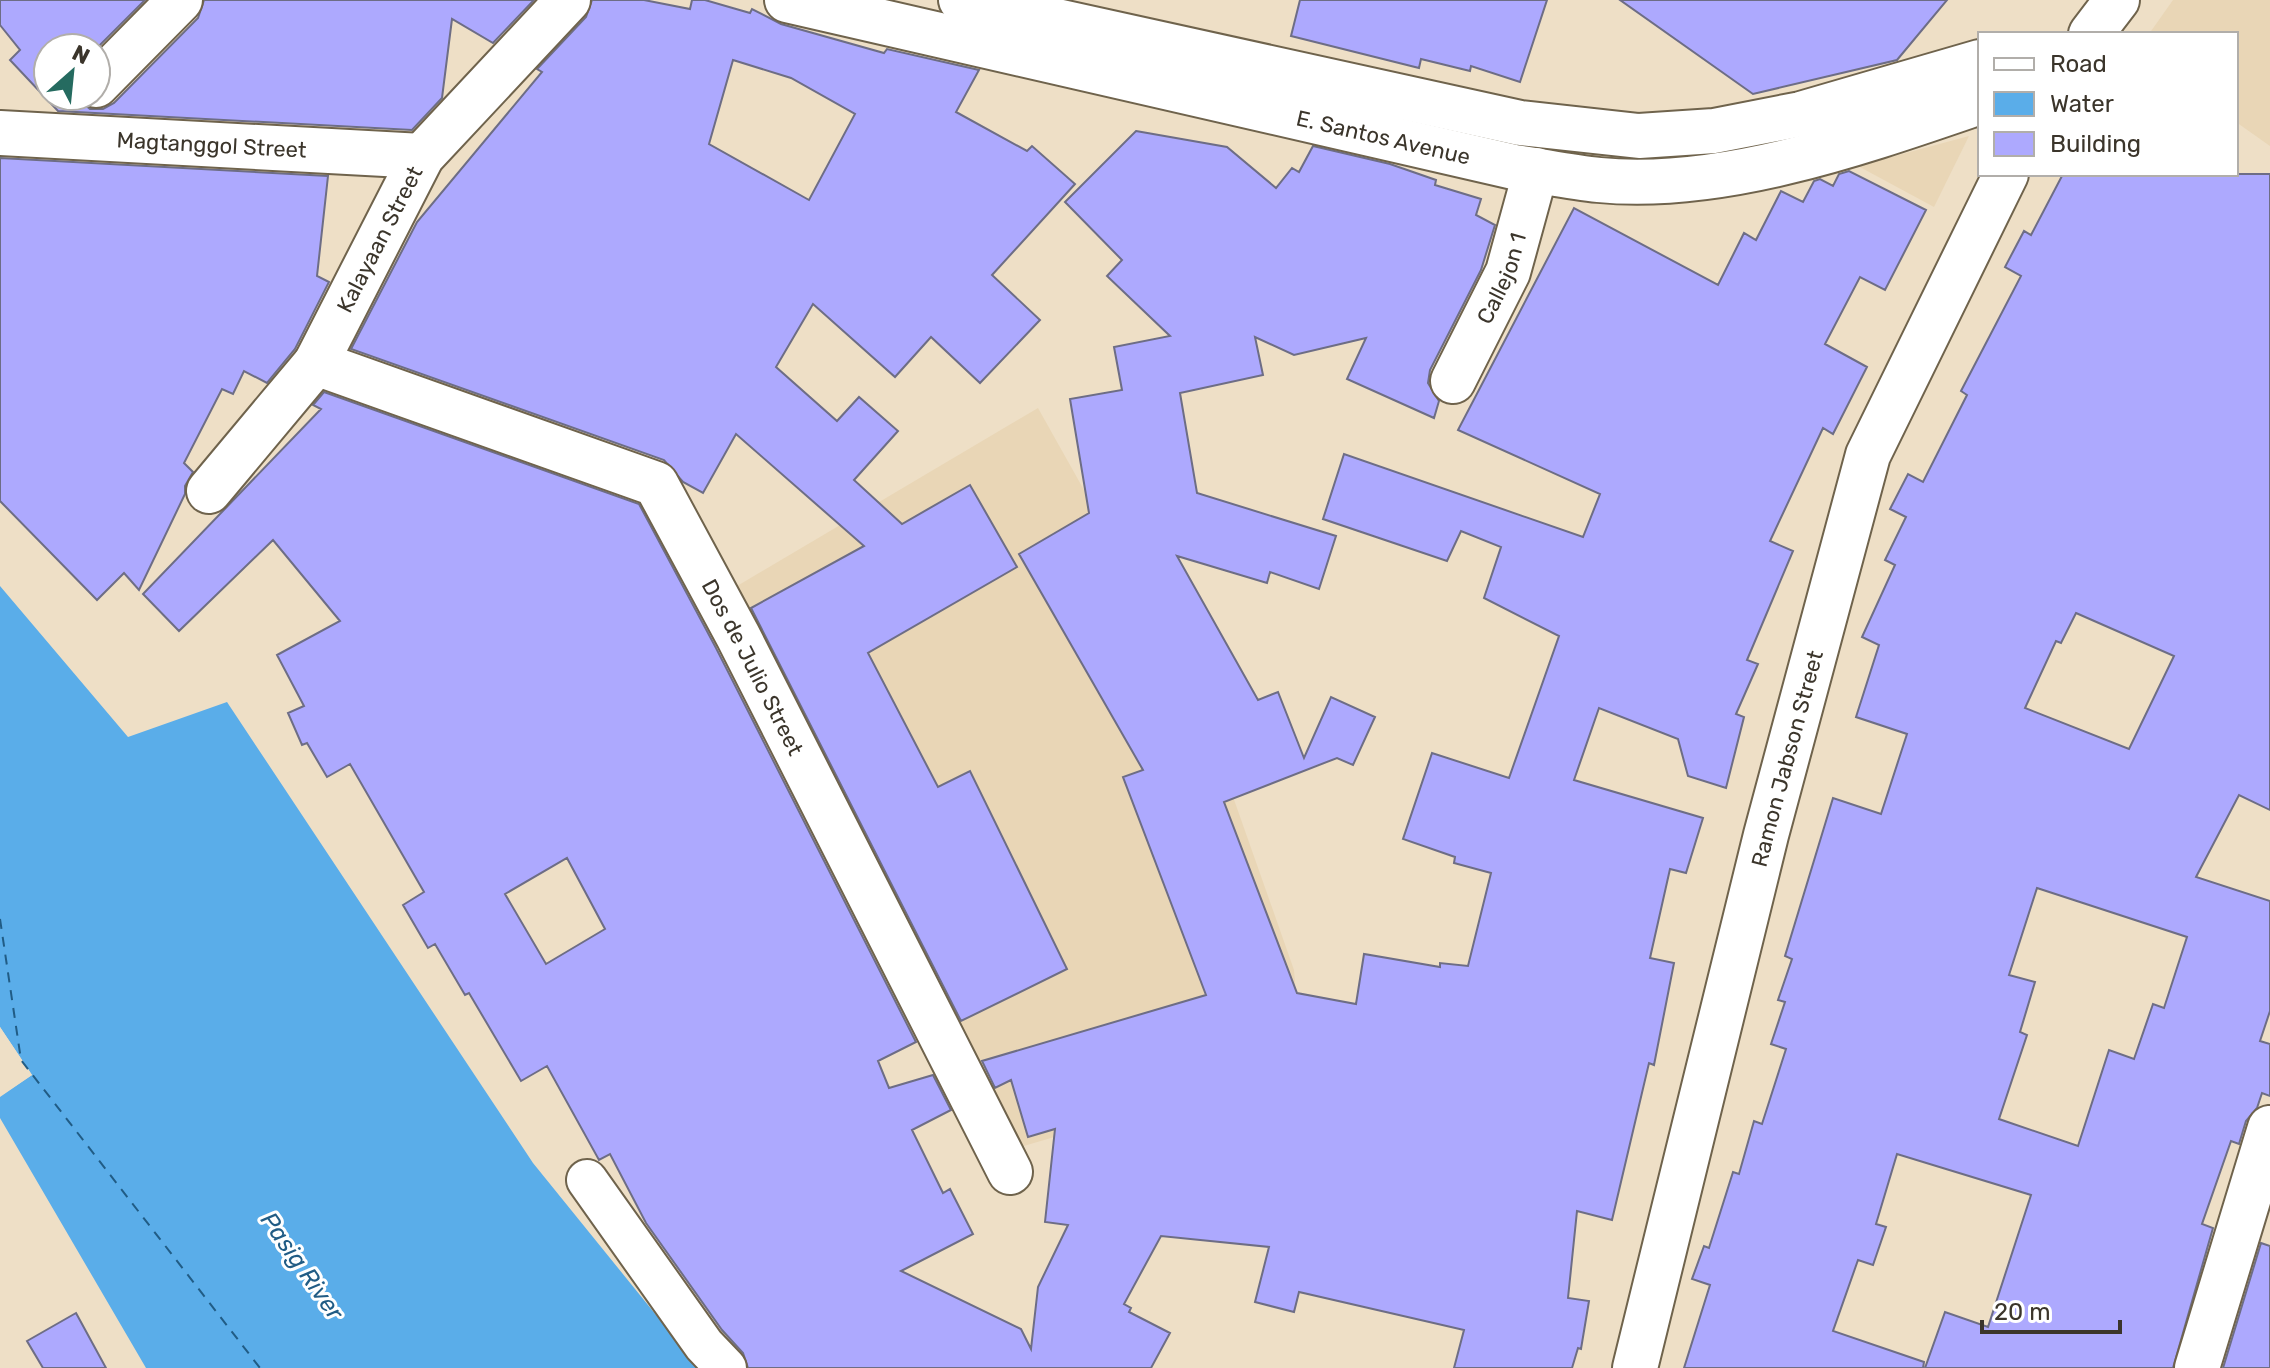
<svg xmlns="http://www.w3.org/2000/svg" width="2270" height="1368" viewBox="0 0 2270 1368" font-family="Rubik,sans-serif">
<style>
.built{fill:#e9d6b6}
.water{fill:#5aade9}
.pier{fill:#eedfc6}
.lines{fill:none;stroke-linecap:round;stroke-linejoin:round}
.ferry{stroke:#215c85;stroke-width:2;stroke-dasharray:10 8;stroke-linecap:butt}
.building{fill:#ada9fe;stroke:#6d6d85;stroke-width:2;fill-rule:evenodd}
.pedestrian-casing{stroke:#6f634c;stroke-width:44}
.minor-casing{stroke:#6f634c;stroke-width:48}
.tertiary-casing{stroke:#6f634c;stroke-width:48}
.secondary-casing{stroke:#6f634c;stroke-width:48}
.pedestrian{stroke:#fff;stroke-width:40}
.minor{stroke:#fff;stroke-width:44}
.tertiary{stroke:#fff;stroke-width:44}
.secondary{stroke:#fff;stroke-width:44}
.labels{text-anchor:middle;stroke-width:6;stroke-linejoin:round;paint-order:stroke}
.street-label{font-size:22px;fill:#3b352b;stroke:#fff}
.water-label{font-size:24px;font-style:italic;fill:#215c85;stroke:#fff}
</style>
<rect width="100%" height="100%" fill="#eedfc6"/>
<g class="built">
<polygon points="2173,0 2270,0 2270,146 2236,122 2236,34 2149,34"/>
<polygon points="1969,136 1934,207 1858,166"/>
<polygon points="1038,408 1194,686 1294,970 1302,1064 1017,1148 727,592"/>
</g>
<polygon class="water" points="0,586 128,737 227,702 533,1163 699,1368 146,1368 0,1118 0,1097 32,1075 0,1027"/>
<polygon class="pier" points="0,1027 32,1075 2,1095 0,1092 26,1074 0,1035"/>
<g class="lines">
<polyline class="ferry" points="0,919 21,1060 260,1368"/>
</g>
<g class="building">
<polygon points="0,0 145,0 96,49 48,48 48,96 74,96 90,109 103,109 114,103 198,18 204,0 534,0 493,43 452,19 442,98 412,130 58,111 10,60 20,50 0,25"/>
<path d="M 592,0 L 644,0 L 690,9 L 692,0 L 705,0 L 750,13 L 752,9 L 781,24 L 884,53 L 887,49 L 979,70 L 956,112 L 1027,151 L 1032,146 L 1075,184 L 992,275 L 1040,320 L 980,383 L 931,337 L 895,377 L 813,304 L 776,367 L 837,421 L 859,397 L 898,431 L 854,480 L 902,524 L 970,485 L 1017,567 L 868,653 L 938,787 L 970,771 L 1067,969 L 961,1021 L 751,608 L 864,546 L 736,434 L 703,493 L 683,482 L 664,460 L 351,349 L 417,222 L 542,72 L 537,69 L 586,17 ZM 733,60 L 791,78 L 855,114 L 809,200 L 709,144 Z"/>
<polygon points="1300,0 1547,0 1520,82 1471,66 1470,71 1421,59 1419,68 1291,36"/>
<polygon points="1620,0 1947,0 1897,60 1753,94"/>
<path d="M 1136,131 L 1227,147 L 1276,188 L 1292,168 L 1299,172 L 1313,146 L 1390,164 L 1436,180 L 1435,185 L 1481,199 L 1476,215 L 1495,225 L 1481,270 L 1430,370 L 1428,383 L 1439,401 L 1434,418 L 1347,379 L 1366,338 L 1294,355 L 1255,337 L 1263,375 L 1180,393 L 1197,493 L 1336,536 L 1319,589 L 1270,572 L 1267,583 L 1177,556 L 1258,700 L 1278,692 L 1304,758 L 1331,697 L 1375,717 L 1353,765 L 1337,758 L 1224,802 L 1297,993 L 1356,1004 L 1364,954 L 1440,967 L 1440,963 L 1468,966 L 1491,873 L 1454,863 L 1455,857 L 1403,839 L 1432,753 L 1509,778 L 1559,636 L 1484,598 L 1501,547 L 1461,531 L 1447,561 L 1323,519 L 1344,454 L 1583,537 L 1600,494 L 1458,430 L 1574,208 L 1718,285 L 1744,233 L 1756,240 L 1781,191 L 1803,202 L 1814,181 L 1820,179 L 1833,186 L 1839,174 L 1849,171 L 1926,210 L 1885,290 L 1860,277 L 1825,344 L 1867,367 L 1833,434 L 1823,428 L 1770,541 L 1793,551 L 1747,660 L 1758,664 L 1736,714 L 1744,717 L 1726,788 L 1688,776 L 1678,739 L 1599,708 L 1574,780 L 1703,818 L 1686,873 L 1670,869 L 1650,958 L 1674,963 L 1654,1065 L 1649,1063 L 1612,1220 L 1577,1211 L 1568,1298 L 1589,1301 L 1581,1349 L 1578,1348 L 1572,1368 L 1454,1368 L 1464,1330 L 1299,1292 L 1294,1312 L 1255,1302 L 1269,1247 L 1161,1236 L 1124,1304 L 1131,1308 L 1129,1312 L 1170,1333 L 1151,1368 L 748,1368 L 743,1353 L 722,1330 L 646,1223 L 610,1154 L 599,1160 L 547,1066 L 521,1081 L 469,993 L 465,995 L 435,944 L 428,948 L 403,905 L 424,892 L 350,764 L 327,777 L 307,743 L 302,745 L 288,713 L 304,706 L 277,655 L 340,621 L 273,540 L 179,631 L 143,594 L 321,409 L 313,405 L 324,392 L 639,504 L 716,648 L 916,1042 L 878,1061 L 889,1088 L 933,1075 L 951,1110 L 912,1130 L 943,1193 L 950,1189 L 973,1234 L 901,1271 L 1021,1329 L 1031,1349 L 1038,1287 L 1068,1225 L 1045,1222 L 1055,1129 L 1028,1137 L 1011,1080 L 995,1088 L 982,1061 L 1206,995 L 1123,777 L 1143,770 L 1019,554 L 1089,513 L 1070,399 L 1122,390 L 1114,347 L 1170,336 L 1107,276 L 1122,260 L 1065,202 ZM 567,858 L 605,929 L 546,964 L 505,894 Z"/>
<polygon points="0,158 328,176 317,276 329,282 295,349 267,383 244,371 233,394 222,389 184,463 193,472 185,486 185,494 139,590 124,573 97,600 0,501"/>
<path d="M 2063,174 L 2270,174 L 2270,810 L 2239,795 L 2196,877 L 2270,901 L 2270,1011 L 2260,1041 L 2270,1044 L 2270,1096 L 2262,1093 L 2257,1108 L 2246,1121 L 2239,1144 L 2231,1141 L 2202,1224 L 2213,1228 L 2173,1368 L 1925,1368 L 1945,1312 L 1988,1327 L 2031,1195 L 1897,1154 L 1876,1224 L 1886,1227 L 1873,1265 L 1858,1260 L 1833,1331 L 1924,1362 L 1923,1368 L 1684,1368 L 1710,1285 L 1692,1279 L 1704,1246 L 1709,1248 L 1733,1172 L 1739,1174 L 1754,1121 L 1762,1124 L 1786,1049 L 1771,1044 L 1785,1002 L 1778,1000 L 1792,959 L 1785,956 L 1833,798 L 1881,814 L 1907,734 L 1856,717 L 1879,645 L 1862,637 L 1895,565 L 1885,560 L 1906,517 L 1890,509 L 1908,474 L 1923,482 L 1967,395 L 1961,391 L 2021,276 L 2005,267 L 2024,231 L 2031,235 ZM 2076,613 L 2174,656 L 2129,749 L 2025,708 L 2056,641 L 2061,643 ZM 2037,888 L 2187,937 L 2164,1008 L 2153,1004 L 2134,1059 L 2109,1050 L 2078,1146 L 1999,1119 L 2027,1035 L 2020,1032 L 2035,982 L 2009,975 Z"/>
<polygon points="2261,1243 2270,1246 2270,1368 2223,1368"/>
<polygon points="76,1313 106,1368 43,1368 27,1341"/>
</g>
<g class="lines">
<g class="pedestrian-casing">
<polyline id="pedestrian" points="587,1180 704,1345 726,1368"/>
</g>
<g class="minor-casing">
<g id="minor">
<polyline points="96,85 180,0"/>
<path id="s1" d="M 0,133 L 422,156"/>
<path id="s2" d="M 316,363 L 656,484 L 738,636 L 1010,1172"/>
<path id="s3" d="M 1453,381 L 1508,272 L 1536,170"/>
<path id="s4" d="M 209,491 L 316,363 L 422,156 L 568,0"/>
<polyline points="2197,1368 2270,1128"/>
</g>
</g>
<g class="tertiary-casing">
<g id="tertiary">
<path id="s5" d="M 787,0 L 1514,167 C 1542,171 1570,177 1599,180 C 1723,192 1863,142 1980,102"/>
<polyline points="961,0 1520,123 1639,136 1714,131 1801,114 1980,62"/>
</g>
</g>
<g class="secondary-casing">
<g id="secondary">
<polyline points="2091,34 2117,0"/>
<path id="s6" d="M 1635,1368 L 1766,835 L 1868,455 L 2006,174"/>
</g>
</g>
<use href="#pedestrian" class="pedestrian"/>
<use href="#minor" class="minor"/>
<use href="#tertiary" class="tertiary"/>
<use href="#secondary" class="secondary"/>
</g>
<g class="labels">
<g class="street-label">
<text dy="8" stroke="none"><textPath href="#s5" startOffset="612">E. Santos Avenue</textPath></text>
<text dy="8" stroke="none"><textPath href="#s1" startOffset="212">Magtanggol Street</textPath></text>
<text dy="8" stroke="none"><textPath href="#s4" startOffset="306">Kalayaan Street</textPath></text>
<text dy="8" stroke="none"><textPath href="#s3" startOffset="114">Callejon 1</textPath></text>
<text dy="8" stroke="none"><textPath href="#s2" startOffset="568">Dos de Julio Street</textPath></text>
<text dy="8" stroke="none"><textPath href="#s6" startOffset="628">Ramon Jabson Street</textPath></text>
</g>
<g class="water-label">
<text transform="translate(302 1266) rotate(55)" y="8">Pasig River</text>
</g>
</g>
<rect x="1978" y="32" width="260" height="144" fill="#ffffff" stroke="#b1aeaa" stroke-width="2"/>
<rect x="1994" y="58" width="40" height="12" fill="#ffffff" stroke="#b1aeaa" stroke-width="2"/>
<text x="2050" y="72" font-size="24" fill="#3b352b">Road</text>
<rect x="1994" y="92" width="40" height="24" fill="#5aade9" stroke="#b1aeaa" stroke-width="2"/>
<text x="2050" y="112" font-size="24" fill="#3b352b">Water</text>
<rect x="1994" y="132" width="40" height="24" fill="#ada9fe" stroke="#b1aeaa" stroke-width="2"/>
<text x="2050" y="152" font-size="24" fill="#3b352b">Building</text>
<g transform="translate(72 72) rotate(27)"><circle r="38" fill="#ffffff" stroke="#b1aeaa" stroke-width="2"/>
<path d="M0-6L14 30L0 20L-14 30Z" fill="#256b60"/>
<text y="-12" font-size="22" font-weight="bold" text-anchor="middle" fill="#3b352b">N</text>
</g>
<path d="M1982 1320v12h138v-12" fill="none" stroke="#3b352b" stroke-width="4"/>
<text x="1994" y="1320" font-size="24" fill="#3b352b" stroke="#ffffff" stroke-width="6" paint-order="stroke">20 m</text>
</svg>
